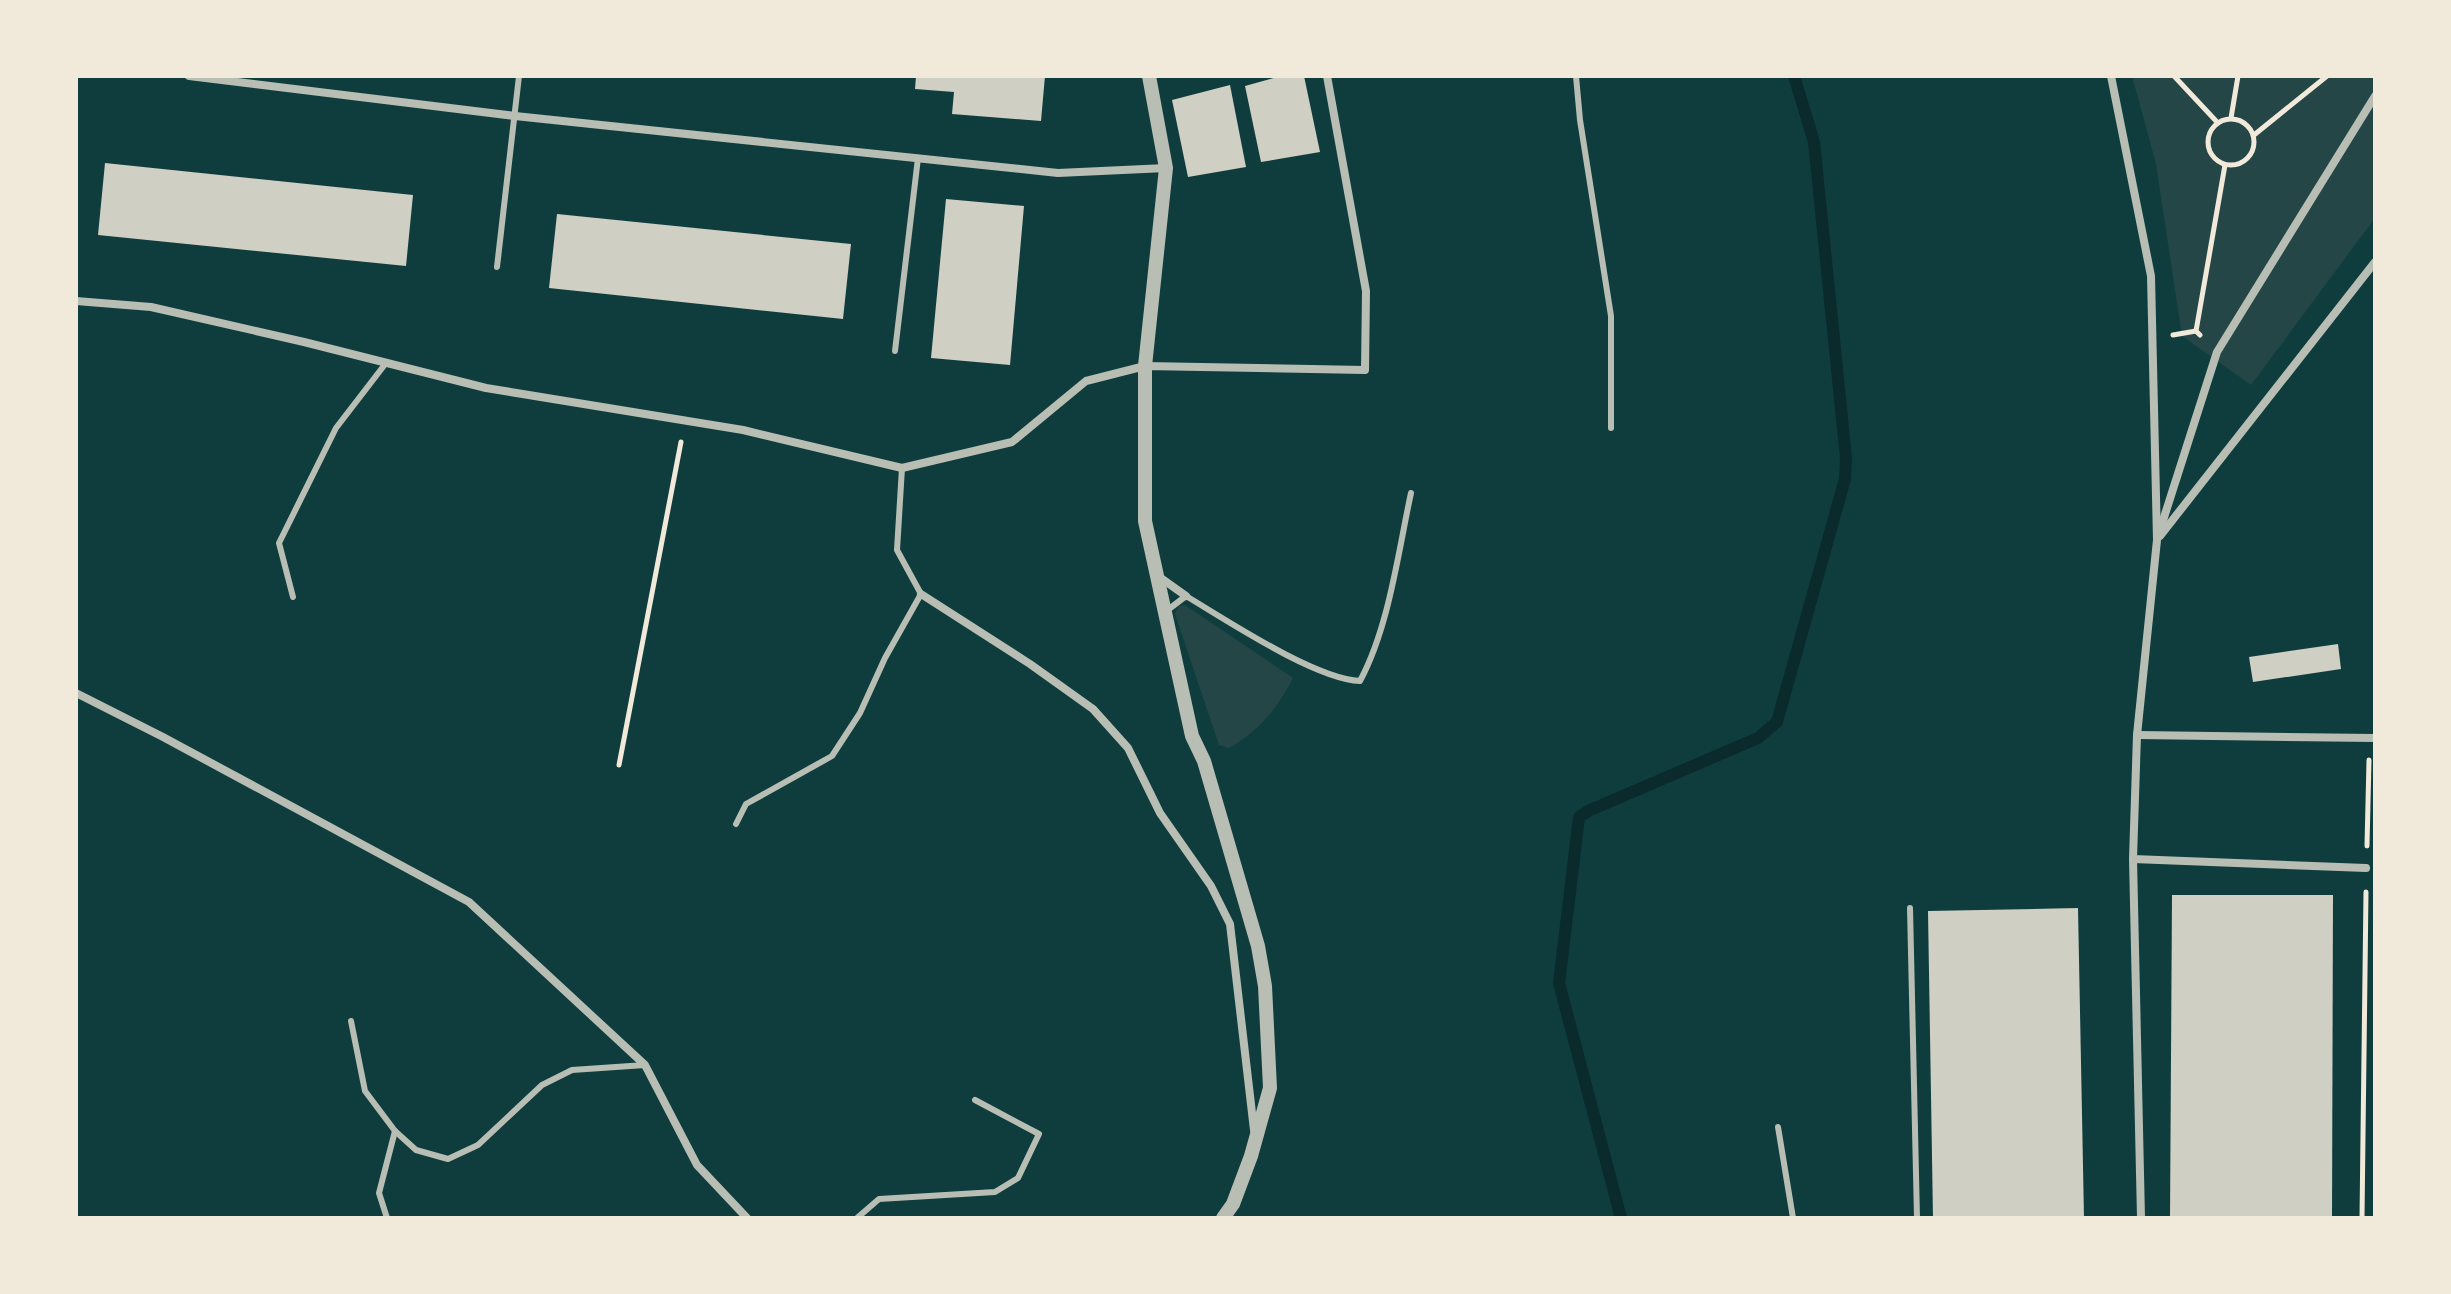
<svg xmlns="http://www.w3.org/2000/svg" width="2451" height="1294" viewBox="0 0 2451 1294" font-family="Rubik,sans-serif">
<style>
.green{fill:#244646}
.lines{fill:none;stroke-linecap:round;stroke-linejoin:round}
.stream{stroke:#0a2a2b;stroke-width:12}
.building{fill:#cfcfc3}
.path{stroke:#f1e9da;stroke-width:5}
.service{stroke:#b8beb3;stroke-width:6}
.minor{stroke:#b8beb3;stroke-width:8}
.tertiary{stroke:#b8beb3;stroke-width:14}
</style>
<rect width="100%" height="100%" fill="#0f3d3e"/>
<g class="green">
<polygon points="2132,76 2375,76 2375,218 2251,385 2182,336 2156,164"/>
<path d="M 1185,605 L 1293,678 C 1277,709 1260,730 1229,748 L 1219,745 L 1175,614 L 1178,606 Z"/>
</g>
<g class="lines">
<polyline class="stream" points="1621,1218 1559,983 1579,817 1588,811 1758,738 1777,722 1845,479 1846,458 1814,142 1794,76"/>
</g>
<g class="building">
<polygon points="916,76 1045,76 1041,121 952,114 954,92 915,89"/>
<polygon points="1281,76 1304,76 1320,152 1261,162 1245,86"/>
<polygon points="1230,85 1246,167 1188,177 1172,100"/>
<polygon points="105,163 413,195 406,266 98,235"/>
<polygon points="946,199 1024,206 1010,365 931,358"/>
<polygon points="557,214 851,244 843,319 549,288"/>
<polygon points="2338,644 2341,669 2253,682 2249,657"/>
<polygon points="2172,895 2333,895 2332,1218 2170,1218"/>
<polygon points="2078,908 2084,1218 1933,1218 1928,911"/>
</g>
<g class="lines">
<g class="path">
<polyline points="2174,76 2217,122"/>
<polyline points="2231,118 2238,76"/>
<circle cx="2231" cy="142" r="23"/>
<polyline points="2254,135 2327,76"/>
<polyline points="2173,335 2196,331"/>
<polyline points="2200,335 2196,331 2225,165"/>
<polyline points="619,765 681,442"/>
<polyline points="2367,846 2369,760"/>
<polyline points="2362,1218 2366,892"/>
</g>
<g class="service">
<polyline points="1576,76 1580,120 1611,316 1611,428"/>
<polyline points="497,267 519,76"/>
<polyline points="895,351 918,158"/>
<polyline points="293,597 279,543 336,428 386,363"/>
<path d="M 1165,612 L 1186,596 C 1228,621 1315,679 1360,681 C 1389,627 1398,553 1411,493"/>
<polyline points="736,824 746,804 832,756 860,713 885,658 921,594 897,550 902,468"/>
<polyline points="1910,908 1917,1218"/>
<polyline points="351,1021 365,1091 395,1131 416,1150 448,1159 478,1145 542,1085 572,1070 645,1065"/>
<polyline points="1778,1127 1793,1218"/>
<polyline points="387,1218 379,1193 395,1131"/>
<polyline points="857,1218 879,1199 995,1192 1018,1178 1039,1134 975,1100"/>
</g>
<g class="minor">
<polyline points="189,76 515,116 1058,173 1166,168"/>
<polyline points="2111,76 2151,276 2157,540 2137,735 2133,859 2141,1218"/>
<polyline points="76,301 151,307 304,342 486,388 743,430 902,468 1012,442 1086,381 1145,366 1365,370 1366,291 1327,76"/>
<polyline points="2159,533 2217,352 2375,96"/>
<polyline points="2160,536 2375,262"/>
<polyline points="1158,576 1186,596"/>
<polyline points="921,594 1030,664 1093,709 1128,748 1160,813 1211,886 1230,924 1254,1130"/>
<polyline points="76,693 163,737 469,902 645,1065 697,1165 747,1218"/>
<polyline points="2137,735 2375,738"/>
<polyline points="2133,859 2366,868"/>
</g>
<polyline class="tertiary" points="1149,76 1166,168 1145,366 1145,521 1192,736 1204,761 1258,946 1265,986 1270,1088 1251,1156 1233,1204 1223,1218"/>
</g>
<rect width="2451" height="1294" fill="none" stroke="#f1e9da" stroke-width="156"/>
</svg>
